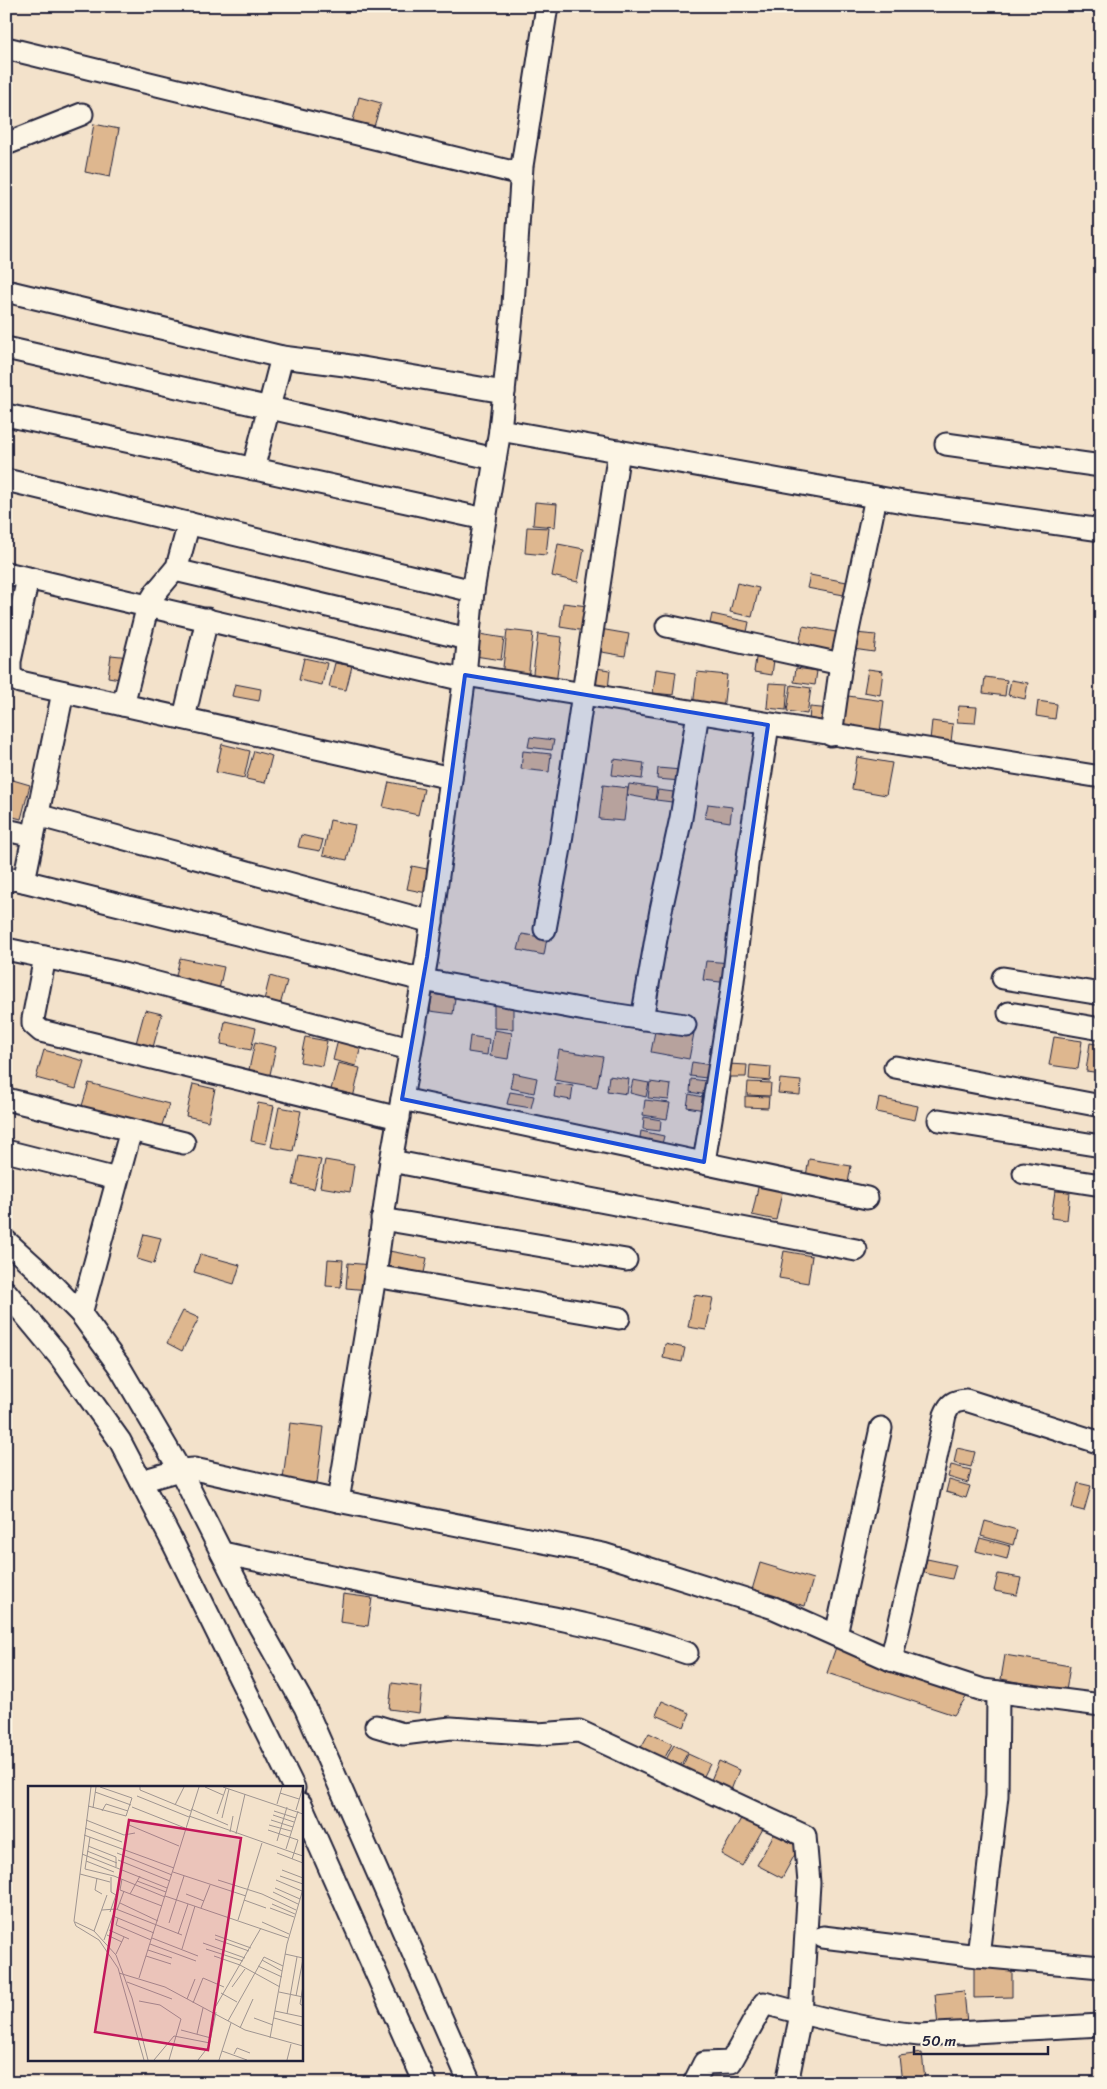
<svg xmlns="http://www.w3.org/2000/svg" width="1107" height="2089" viewBox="0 0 1107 2089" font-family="Sriracha,sans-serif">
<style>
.building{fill:#deb78f;stroke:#22223b}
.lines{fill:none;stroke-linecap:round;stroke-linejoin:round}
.minor-casing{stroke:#22223b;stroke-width:25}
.minor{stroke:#fcf5e5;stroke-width:21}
.marked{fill:#1d4ed8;fill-opacity:0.2;stroke:#1d4ed8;stroke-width:4;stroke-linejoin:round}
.inset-road{fill:none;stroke:#9f9591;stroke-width:1}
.view{fill:#c2185b;fill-opacity:0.15;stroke:#c2185b;stroke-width:2.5}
.inset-edge{fill:none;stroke:#22223b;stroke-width:2.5}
</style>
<rect width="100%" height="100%" fill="#f3e2cb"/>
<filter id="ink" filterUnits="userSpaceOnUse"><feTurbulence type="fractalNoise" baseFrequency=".02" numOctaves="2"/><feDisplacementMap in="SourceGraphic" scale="10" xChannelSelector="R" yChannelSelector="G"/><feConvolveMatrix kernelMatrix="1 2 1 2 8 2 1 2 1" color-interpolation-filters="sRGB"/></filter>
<g filter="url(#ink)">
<g class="building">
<polygon points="359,97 381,103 373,130 352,124"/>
<polygon points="94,124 119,129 110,177 85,172"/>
<polygon points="535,502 557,504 555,527 533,525"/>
<polygon points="527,527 549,528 546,555 525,553"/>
<polygon points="558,544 584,549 578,582 552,576"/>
<polygon points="810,575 852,583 849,596 807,588"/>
<polygon points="737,583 759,588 752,617 730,612"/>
<polygon points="563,603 588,606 585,631 560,627"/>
<polygon points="712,614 749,622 746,637 709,628"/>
<polygon points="803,626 836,632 832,655 798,649"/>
<polygon points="600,629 629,634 625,656 596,651"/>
<polygon points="507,630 533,633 528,679 502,677"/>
<polygon points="855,633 876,635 874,652 853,649"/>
<polygon points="479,634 504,638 501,660 475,656"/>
<polygon points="538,634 562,637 556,684 532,681"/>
<polygon points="111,655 130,657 126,680 108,677"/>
<polygon points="304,658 327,663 322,685 299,680"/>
<polygon points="756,658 774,660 772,675 754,672"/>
<polygon points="335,663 352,666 346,690 329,687"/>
<polygon points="595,668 610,670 608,690 593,688"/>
<polygon points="796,668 817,671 815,685 794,682"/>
<polygon points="656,669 676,672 673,695 653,693"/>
<polygon points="868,669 883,671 880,695 864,692"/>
<polygon points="697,672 727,675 723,710 693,707"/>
<polygon points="985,677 1007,680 1005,696 983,693"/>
<polygon points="1011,680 1028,683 1025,699 1008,695"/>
<polygon points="769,683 788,684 786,710 767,708"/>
<polygon points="235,684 261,689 259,701 232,696"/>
<polygon points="791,685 811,688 807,714 787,711"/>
<polygon points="841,695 884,701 880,732 837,727"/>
<polygon points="1038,701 1057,704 1055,719 1036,716"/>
<polygon points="959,706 977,707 975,723 957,722"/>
<polygon points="810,707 831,709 830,725 809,723"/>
<polygon points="932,721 953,724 951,742 930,740"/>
<polygon points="530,737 554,740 552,750 528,747"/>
<polygon points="222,744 250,751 244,778 216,772"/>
<polygon points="254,751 272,756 265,783 246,779"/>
<polygon points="523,751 551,754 549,772 521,769"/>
<polygon points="857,757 892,763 886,795 852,789"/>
<polygon points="614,759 644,763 642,779 612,775"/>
<polygon points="658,768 681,770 680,781 657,779"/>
<polygon points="6,778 30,785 21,819 6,815"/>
<polygon points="389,782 424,789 418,815 383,807"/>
<polygon points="629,784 657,788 655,800 627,795"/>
<polygon points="603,785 628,788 624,821 599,819"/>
<polygon points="658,790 681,793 680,803 656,800"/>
<polygon points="708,804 732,807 730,822 705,818"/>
<polygon points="330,820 355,825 347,860 323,855"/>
<polygon points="301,835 323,840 320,851 298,847"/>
<polygon points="412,866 437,871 432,894 407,889"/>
<polygon points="522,934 547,938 544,955 518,950"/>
<polygon points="180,958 224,967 218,994 174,984"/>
<polygon points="706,961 731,963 729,983 703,980"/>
<polygon points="270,976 287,981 280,1005 264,1000"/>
<polygon points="432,994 455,998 453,1014 430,1011"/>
<polygon points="494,1005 513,1005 513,1029 494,1028"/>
<polygon points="145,1010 162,1014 152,1051 135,1047"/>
<polygon points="225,1021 256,1028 251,1050 221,1044"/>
<polygon points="656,1026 694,1033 689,1059 651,1052"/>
<polygon points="494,1030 512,1033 508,1059 490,1056"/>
<polygon points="339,1036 362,1042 356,1066 333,1060"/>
<polygon points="470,1036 489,1039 487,1055 468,1052"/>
<polygon points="305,1037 327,1041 322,1066 300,1062"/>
<polygon points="1054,1037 1082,1041 1078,1069 1049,1065"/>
<polygon points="255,1042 276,1047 269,1079 248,1074"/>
<polygon points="1090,1043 1101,1045 1101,1073 1086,1071"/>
<polygon points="44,1050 84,1061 76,1089 36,1078"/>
<polygon points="559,1050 603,1057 597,1087 554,1080"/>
<polygon points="692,1062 717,1066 715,1079 690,1076"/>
<polygon points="338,1063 360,1068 352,1102 329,1097"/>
<polygon points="727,1064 747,1065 746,1077 727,1077"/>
<polygon points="750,1065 771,1067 770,1081 749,1079"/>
<polygon points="513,1073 537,1078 534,1093 510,1088"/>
<polygon points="609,1076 629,1079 627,1094 607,1091"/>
<polygon points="691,1079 714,1082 712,1096 690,1092"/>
<polygon points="780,1079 801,1081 800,1095 778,1093"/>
<polygon points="633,1080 649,1083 646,1097 630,1093"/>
<polygon points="650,1082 671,1085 669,1100 648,1098"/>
<polygon points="748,1082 771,1083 770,1096 747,1095"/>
<polygon points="89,1083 169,1104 160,1131 81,1109"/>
<polygon points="556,1083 573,1086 571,1100 554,1097"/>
<polygon points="193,1084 215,1089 208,1121 186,1116"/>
<polygon points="510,1092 534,1096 531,1108 507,1104"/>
<polygon points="689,1094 712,1099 710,1111 687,1107"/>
<polygon points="745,1096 769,1097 768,1108 745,1107"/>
<polygon points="879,1098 918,1106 915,1120 876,1112"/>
<polygon points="645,1100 670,1103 667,1119 643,1115"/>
<polygon points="258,1103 274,1106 266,1144 251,1141"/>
<polygon points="279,1107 301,1111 293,1151 271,1147"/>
<polygon points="644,1117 661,1120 660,1131 643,1129"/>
<polygon points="641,1131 664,1136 661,1148 639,1144"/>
<polygon points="299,1156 321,1160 314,1189 293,1185"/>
<polygon points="809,1159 851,1166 848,1183 806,1176"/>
<polygon points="325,1160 354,1165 350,1192 320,1187"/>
<polygon points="759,1183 783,1188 776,1220 752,1215"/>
<polygon points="1055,1191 1070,1192 1067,1220 1051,1218"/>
<polygon points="144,1234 161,1238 154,1264 137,1259"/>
<polygon points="389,1251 427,1258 424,1273 386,1266"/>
<polygon points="784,1251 812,1256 808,1283 779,1278"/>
<polygon points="200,1254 240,1265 234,1284 194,1272"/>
<polygon points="328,1259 343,1260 341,1287 326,1286"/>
<polygon points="348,1263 372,1265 369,1290 346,1288"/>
<polygon points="694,1295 713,1298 706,1330 688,1327"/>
<polygon points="183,1311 199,1318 182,1351 167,1343"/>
<polygon points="665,1344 685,1348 682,1362 663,1358"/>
<polygon points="290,1423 324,1427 317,1483 283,1479"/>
<polygon points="957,1448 975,1452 971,1467 954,1463"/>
<polygon points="951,1465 971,1470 968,1483 948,1477"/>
<polygon points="949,1480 970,1486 966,1498 946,1492"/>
<polygon points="1078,1483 1091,1486 1084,1511 1072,1508"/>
<polygon points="985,1521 1017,1530 1013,1545 981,1536"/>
<polygon points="980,1538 1010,1546 1007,1559 976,1551"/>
<polygon points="927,1559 956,1565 952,1579 924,1573"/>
<polygon points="760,1563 813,1579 805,1606 752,1590"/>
<polygon points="998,1574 1021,1578 1017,1595 994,1591"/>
<polygon points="343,1594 372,1598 368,1626 340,1622"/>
<polygon points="836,1647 971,1690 954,1715 827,1673"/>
<polygon points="1005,1655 1070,1666 1066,1691 1001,1679"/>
<polygon points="392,1683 422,1687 419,1713 389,1709"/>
<polygon points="662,1701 690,1713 684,1727 656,1715"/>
<polygon points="649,1733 672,1744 661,1765 638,1753"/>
<polygon points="674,1745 688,1752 677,1772 663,1765"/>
<polygon points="688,1754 710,1764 701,1782 680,1772"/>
<polygon points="719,1761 739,1770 729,1795 709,1785"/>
<polygon points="743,1815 764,1827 742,1866 721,1854"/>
<polygon points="774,1834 799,1847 782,1878 757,1865"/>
<polygon points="974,1963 1012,1963 1012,1997 974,1998"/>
<polygon points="964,1991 967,2024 938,2027 935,1994"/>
<polygon points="922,2053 925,2080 902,2083 899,2056"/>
</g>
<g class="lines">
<g class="minor-casing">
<g id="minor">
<polyline points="10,49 521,174"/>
<polyline points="6,144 82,114"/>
<polyline points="6,291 282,357 345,365 504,392"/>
<polyline points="6,348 495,459"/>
<polyline points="6,415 485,519"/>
<polyline points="500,430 909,503 1101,530"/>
<polyline points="946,444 1101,466"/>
<polyline points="253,469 282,357"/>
<polyline points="6,480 473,591"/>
<polyline points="175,570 468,639"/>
<polyline points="6,573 464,680"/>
<polyline points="28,578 10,661 10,671 12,678 20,682 451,778"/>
<polyline points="667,626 841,664"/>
<polyline points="465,675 1101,777"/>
<polyline points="123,705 148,605 156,592 177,567 189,523"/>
<polyline points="184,718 207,619"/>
<polyline points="831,735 841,664 876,497"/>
<polyline points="37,815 432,922"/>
<polyline points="6,830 33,836"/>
<polyline points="6,881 15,879 423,980 585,1010 685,1025"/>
<polyline points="24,881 63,692"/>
<polyline points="545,929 560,848 619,451"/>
<polyline points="6,949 115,972 410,1049"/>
<polyline points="45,957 33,1019 33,1024 41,1031 399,1118"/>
<polyline points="1003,978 1101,994"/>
<polyline points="1009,1013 1101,1029"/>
<polyline points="642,1019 661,910 681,818 698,713"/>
<polyline points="895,1067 1101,1106"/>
<polyline points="6,1099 184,1143"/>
<polyline points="402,1099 867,1198"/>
<polyline points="939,1120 1101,1146"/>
<polyline points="6,1151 117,1179"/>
<polyline points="391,1161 856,1250"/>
<polyline points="704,1162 732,989 748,857 768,725"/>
<polyline points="1024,1173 1101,1185"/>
<polyline points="382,1219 626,1260"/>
<polyline points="6,1241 39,1271 81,1314 119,1366 180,1470 252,1613 305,1707 470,2083"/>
<polyline points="375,1276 619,1318"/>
<polyline points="6,1292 60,1357 120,1441 174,1545 294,1788"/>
<polyline points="81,1314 131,1130"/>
<polyline points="141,1481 180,1470 194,1469 338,1501 603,1554 774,1608 891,1660 983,1690 1101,1705"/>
<polyline points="338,1501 375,1276 391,1161 427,957 465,675 473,591 500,430 513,305 522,166 547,6"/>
<path d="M 222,1553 C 290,1567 358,1582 427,1595 C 514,1610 603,1624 687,1653"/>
<polyline points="836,1635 881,1428"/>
<path d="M 891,1660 L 914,1562 L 945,1415 C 950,1403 954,1401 966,1400 L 1101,1443"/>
<polyline points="376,1726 403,1734 451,1728 538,1734 579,1731 805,1836 809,1883 801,2014 787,2083"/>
<polyline points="301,1804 425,2083"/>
<polyline points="823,1937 978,1956 1101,1967"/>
<polyline points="978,1956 997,1796 998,1692"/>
<path d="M 694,2083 L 704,2063 L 731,2062 L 764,2003 C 815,2017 867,2030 919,2035 L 1101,2025"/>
</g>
</g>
<use href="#minor" class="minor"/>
</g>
</g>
<path class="marked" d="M 465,675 L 768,725 L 704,1162 L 402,1099 L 427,957 Z"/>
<g transform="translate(28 1786)">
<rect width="275" height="275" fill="#f3e2cb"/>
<path class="inset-road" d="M 63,1 L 46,135 L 48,140 L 71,154 L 90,182 L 116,274M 112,1 L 112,4 L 163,25M 177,1 L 195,9M 195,1 L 275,28M 67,6 L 103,19M 252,7 L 271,13M 109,10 L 161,31M 249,18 L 254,1M 147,19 L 156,1M 60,20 L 98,30 L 104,12 L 72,1M 104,21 L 157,42M 65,22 L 68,1M 163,23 L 200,39M 268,24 L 275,1M 74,25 L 78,18 L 100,25M 246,25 L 268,32M 189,28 L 198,2M 245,29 L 266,36M 161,30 L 266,67 L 264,73M 194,32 L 201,3M 58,34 L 96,49 L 107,47M 243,34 L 265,41M 101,39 L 151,60M 241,39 L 263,45M 57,42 L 94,56M 240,44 L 270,54 L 266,67 L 275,70M 202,46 L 205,30M 208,48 L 217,8M 56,49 L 146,82M 62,51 L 57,83 L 86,90 L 137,111M 249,55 L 259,21M 60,60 L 88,71 L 88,81M 258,63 L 270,25M 59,65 L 89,77M 89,67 L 144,89M 249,67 L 275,77M 54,68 L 139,102M 90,74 L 142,95M 58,75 L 86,86M 254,84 L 275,92M 145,86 L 218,110M 52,88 L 82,96M 252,90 L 275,98M 69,92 L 67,104 L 74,108M 94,93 L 92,104 L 134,120M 190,94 L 234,108 L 268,124M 248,94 L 274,105M 109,95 L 138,106M 247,102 L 272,113M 245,106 L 270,118M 102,108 L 112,90M 158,108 L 176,115M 137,110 L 260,152M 216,114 L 238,122M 92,117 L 130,135M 244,118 L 267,128M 173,122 L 182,99M 242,122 L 266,131M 74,124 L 88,123 L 154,149M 89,124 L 96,105M 82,126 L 88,109 L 83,106 L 83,91M 85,130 L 126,147M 90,132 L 88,139 L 123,154M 210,134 L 234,57M 47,136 L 66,145 L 88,169 L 104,212 L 120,274M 234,136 L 261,148M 141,137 L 156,90M 81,144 L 101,153M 66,145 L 79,109M 150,148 L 160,118M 79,149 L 94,156M 187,149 L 223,162M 124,152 L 170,170M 187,153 L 221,165M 76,154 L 85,129M 175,157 L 217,172M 122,158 L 168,175M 154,163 L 167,120M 178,163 L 215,175M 120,164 L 144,172M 88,168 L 96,151M 257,168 L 275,172M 118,170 L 143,178M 186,170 L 212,179 L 252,201M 234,174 L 254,185M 230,180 L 254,191M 91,187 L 137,201 L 217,244 L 275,260M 111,192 L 171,1M 99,196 L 144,213M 275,200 L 272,218 L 275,220M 204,201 L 217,183M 251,206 L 275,211M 193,207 L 209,216M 268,210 L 275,173M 159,213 L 167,193M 111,215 L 132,219 L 153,233 L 141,274M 165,217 L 175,192 L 196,201M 185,225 L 233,142M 247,225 L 275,231M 259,228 L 269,171M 226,232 L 245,239M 246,232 L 275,240M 200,235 L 236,171 L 255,180M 212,242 L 225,213M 153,244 L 183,252M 169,248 L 175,222M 242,252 L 259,158 L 275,103M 194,265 L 219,274M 206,268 L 209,262 L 222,267M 126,274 L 146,250 L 182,257M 170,274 L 181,260 L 188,226M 191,274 L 203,237M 259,274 L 263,258"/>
<path class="view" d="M 101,34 L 213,52 L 180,264 L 67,246 Z"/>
<rect width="275" height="275" class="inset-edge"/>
</g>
<rect width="1107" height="2089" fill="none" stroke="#fcf5e5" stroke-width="25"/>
<rect x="12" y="12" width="1082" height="2064" fill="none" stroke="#22223b" stroke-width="2" filter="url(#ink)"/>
<path d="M914 2046v8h134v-8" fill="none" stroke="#22223b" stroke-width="2.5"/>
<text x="922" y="2046" font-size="15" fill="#22223b" stroke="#fcf5e5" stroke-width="4" paint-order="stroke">50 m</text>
</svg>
